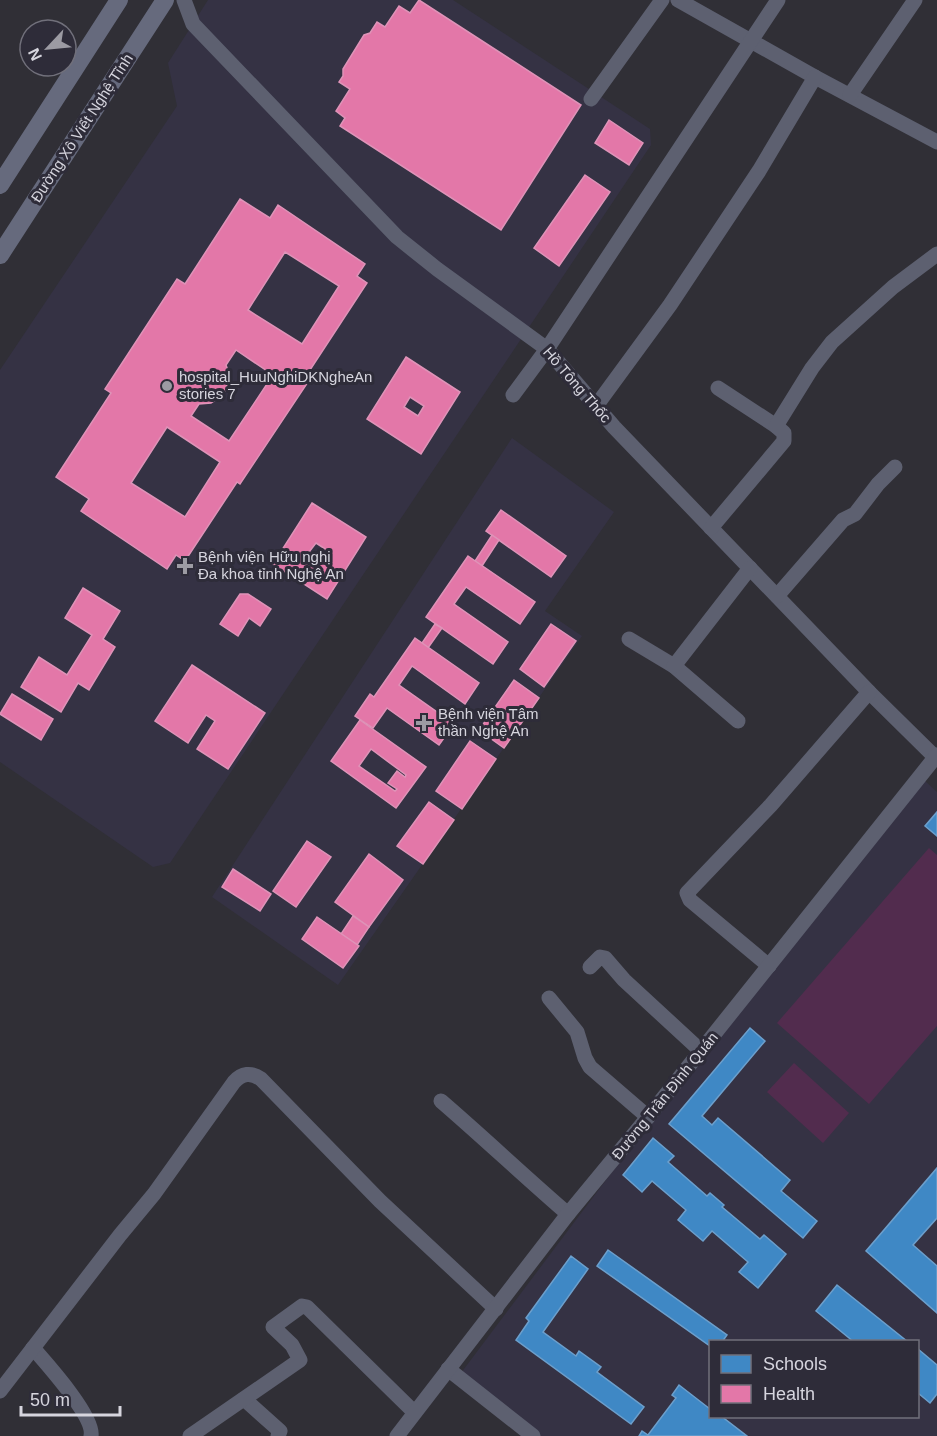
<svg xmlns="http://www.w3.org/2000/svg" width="937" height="1436" viewBox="0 0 937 1436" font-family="Helvetica,sans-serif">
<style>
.built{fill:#353244;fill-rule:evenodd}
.green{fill:#522c4e}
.schools{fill:#3f88c5;stroke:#6c9fcc;stroke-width:1.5}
.health{fill:#e377a8;stroke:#df93b8;stroke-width:1.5;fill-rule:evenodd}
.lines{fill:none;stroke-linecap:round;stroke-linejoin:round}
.minor{stroke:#5d6070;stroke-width:15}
.major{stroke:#666a7d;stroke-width:18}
.poi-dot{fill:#9c9ba3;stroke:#2e2c39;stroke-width:2}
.labels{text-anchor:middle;stroke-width:6;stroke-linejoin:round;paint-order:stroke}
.street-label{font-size:15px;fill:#d6d5de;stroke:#2e2c39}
.poi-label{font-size:15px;fill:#d6d5de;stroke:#2e2c39;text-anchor:start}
</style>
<rect width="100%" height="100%" fill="#302f36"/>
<g class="built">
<polygon points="208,0 453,0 650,129 651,145 170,863 153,867 0,762 0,370 177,106 168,63"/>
<polygon points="512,438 614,512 545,611 582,636 338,985 212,897"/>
<path d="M 923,779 L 937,792 L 937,1436 L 534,1436 L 458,1377 L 651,1120 ZM 710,1342 L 918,1342 L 918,1416 L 710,1416 Z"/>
</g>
<g class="green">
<polygon points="929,848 937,855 937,1026 869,1104 777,1023"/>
<polygon points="794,1063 849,1113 823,1143 767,1092"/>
</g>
<g class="schools">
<polygon points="937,812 937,836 925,826"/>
<polygon points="750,1028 765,1041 702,1116 712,1125 718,1118 790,1180 781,1191 817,1221 803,1238 669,1124"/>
<polygon points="653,1138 674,1156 668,1162 707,1196 710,1193 724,1205 722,1207 760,1239 764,1235 786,1254 758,1288 739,1272 748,1262 712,1231 703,1241 678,1220 686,1210 652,1181 642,1192 623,1175"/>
<polygon points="937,1168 937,1218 913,1245 937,1266 937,1313 866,1251"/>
<polygon points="608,1250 727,1335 722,1342 710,1342 710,1346 597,1266"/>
<polygon points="571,1256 588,1269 543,1332 576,1356 579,1351 601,1367 597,1372 644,1407 631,1424 516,1340 529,1321 526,1318"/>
<polygon points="837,1285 908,1342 854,1342 816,1311"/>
<polygon points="918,1349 937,1365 937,1394 930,1403 918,1393"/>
<polygon points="679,1385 710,1409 710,1416 721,1416 747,1436 639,1436 642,1431 648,1435 676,1398 672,1395"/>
</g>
<g class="health">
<polygon points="419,0 581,105 501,230 340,126 345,118 336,111 350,89 339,82 343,76 343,69 364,35 370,33 377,22 385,27 399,6 410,13"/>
<polygon points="609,120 643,143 629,165 595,143"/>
<polygon points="585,175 610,192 559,266 534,248"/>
<path d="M 240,199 L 270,218 L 278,205 L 365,264 L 357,276 L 367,283 L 306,376 L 310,379 L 240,484 L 237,482 L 185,561 L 176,555 L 167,569 L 81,511 L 89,499 L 56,477 L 111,393 L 105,389 L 177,279 L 185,284 ZM 285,252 L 339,286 L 302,344 L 248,310 ZM 236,350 L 273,375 L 229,441 L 191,416 L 199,404 L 211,403 L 220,397 L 226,390 L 229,374 L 226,365 ZM 167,427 L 220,462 L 185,517 L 131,483 Z"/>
<path d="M 406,357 L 460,392 L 421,454 L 367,419 ZM 410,397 L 424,406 L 418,416 L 404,407 Z"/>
<path d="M 312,503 L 366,537 L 327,599 L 273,564 ZM 316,543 L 330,552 L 324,561 L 309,552 Z"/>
<polygon points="501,510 566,556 551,577 486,531"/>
<polygon points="492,535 499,540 482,566 475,561"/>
<polygon points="468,556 535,602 520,624 466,587 454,604 508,642 493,664 426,617"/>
<polygon points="83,588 120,611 103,639 115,647 89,690 78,683 61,712 21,687 39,657 67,675 92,635 65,618"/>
<polygon points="240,594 248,594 271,609 260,626 249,618 238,636 220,624"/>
<polygon points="435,624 442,628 428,648 422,643"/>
<polygon points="551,624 576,641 544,687 520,669"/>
<polygon points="415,638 479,683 465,704 412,666 399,685 454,724 439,745 387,708 373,728 355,716 370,694 374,697"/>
<polygon points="192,665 265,713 228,769 197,749 215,721 206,715 188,743 155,721"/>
<polygon points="514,680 539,698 504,748 479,730"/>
<polygon points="12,694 53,719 41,740 0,714"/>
<path d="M 360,720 L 426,767 L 396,808 L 331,761 ZM 371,749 L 406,775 L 405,777 L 397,771 L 388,783 L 397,789 L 395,791 L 359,766 Z"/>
<polygon points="470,741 496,759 462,809 436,791"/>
<polygon points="429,802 454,820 423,864 397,846"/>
<polygon points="307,841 331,857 296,907 273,891"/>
<polygon points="369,854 403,880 369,927 335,902"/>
<polygon points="233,869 271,894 260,911 222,887"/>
<polygon points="353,916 369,927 357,945 341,934"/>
<polygon points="317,917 359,946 343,968 302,939"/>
</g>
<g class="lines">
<g class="minor">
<polyline points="184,0 193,24 397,237 437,269 547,349 614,427 869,692 937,759"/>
<polyline points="678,0 815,77 937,142"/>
<polyline points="850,95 915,0"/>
<polyline points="591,99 662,0"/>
<polyline points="718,388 776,426"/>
<polyline points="513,395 547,349 778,0"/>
<polyline points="596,406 670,305 759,171 815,77"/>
<polyline points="711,528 784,441 784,433 776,426 812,368 832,342 893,287 937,254"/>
<polyline points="777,596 843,520 855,514 878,484 895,467"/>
<polyline points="629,639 674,666 738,721"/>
<polyline points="674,666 750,568"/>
<polyline points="769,966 690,900 687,893 771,805 869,692"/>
<polyline points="590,967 600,957 605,958 624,980 701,1051"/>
<polyline points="549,998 577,1032 585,1058 590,1067 648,1117"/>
<path d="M 441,1101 C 484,1138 525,1177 568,1214"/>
<path d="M 33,1348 C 46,1363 95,1417 91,1436"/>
<polyline points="448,1369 533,1436"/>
<path d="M 0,1391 L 120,1235 L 154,1194 L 234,1082 C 242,1073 251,1072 261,1079 L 380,1201 L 496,1309"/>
<polyline points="244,1399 280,1431 278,1436"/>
<polyline points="190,1436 300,1360 292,1345 273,1327 302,1306 307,1307 414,1412"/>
<polyline points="397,1436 568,1214 648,1117 937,755"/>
</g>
<g class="major">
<polyline points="0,185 119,0"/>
<polyline points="0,255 165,0"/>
</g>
</g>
<g class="poi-dot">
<circle cx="167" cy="386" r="6"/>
<path d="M182 557h6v6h6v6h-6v6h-6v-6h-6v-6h6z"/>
<path d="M421 714h6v6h6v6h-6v6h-6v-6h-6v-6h6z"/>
</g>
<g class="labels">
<g class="street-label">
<text transform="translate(82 128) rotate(-57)" y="5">Đường Xô Viết Nghệ Tĩnh</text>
<text transform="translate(577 385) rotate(49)" y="5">Hồ Tông Thốc</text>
<text transform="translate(665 1096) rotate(-51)" y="5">Đường Trần Đình Quán</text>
</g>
<g class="poi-label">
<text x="179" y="382">hospital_HuuNghiDKNgheAn<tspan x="179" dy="17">stories 7</tspan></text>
<text x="198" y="562">Bệnh viện Hữu nghị<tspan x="198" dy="17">Đa khoa tỉnh Nghệ An</tspan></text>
<text x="438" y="719">Bệnh viện Tâm<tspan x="438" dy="17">thần Nghệ An</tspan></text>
</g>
</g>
<rect x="709" y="1340" width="210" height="78" fill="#2e2c39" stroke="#71707b" stroke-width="1.5"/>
<rect x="721" y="1355" width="30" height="18" fill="#3f88c5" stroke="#71707b" stroke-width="1.5"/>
<text x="763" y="1370" font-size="18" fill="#d6d5de">Schools</text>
<rect x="721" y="1385" width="30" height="18" fill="#e377a8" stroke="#71707b" stroke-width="1.5"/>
<text x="763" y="1400" font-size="18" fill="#d6d5de">Health</text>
<g transform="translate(48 48) rotate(244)"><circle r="28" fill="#2e2c39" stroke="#71707b" stroke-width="1.5"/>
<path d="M0-4.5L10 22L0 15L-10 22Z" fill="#9c9ba3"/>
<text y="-9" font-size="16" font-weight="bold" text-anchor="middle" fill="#d6d5de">N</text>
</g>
<path d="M21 1406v9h99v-9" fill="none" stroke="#d6d5de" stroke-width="3"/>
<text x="30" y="1406" font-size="18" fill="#d6d5de" stroke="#2e2c39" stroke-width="4.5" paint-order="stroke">50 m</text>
</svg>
